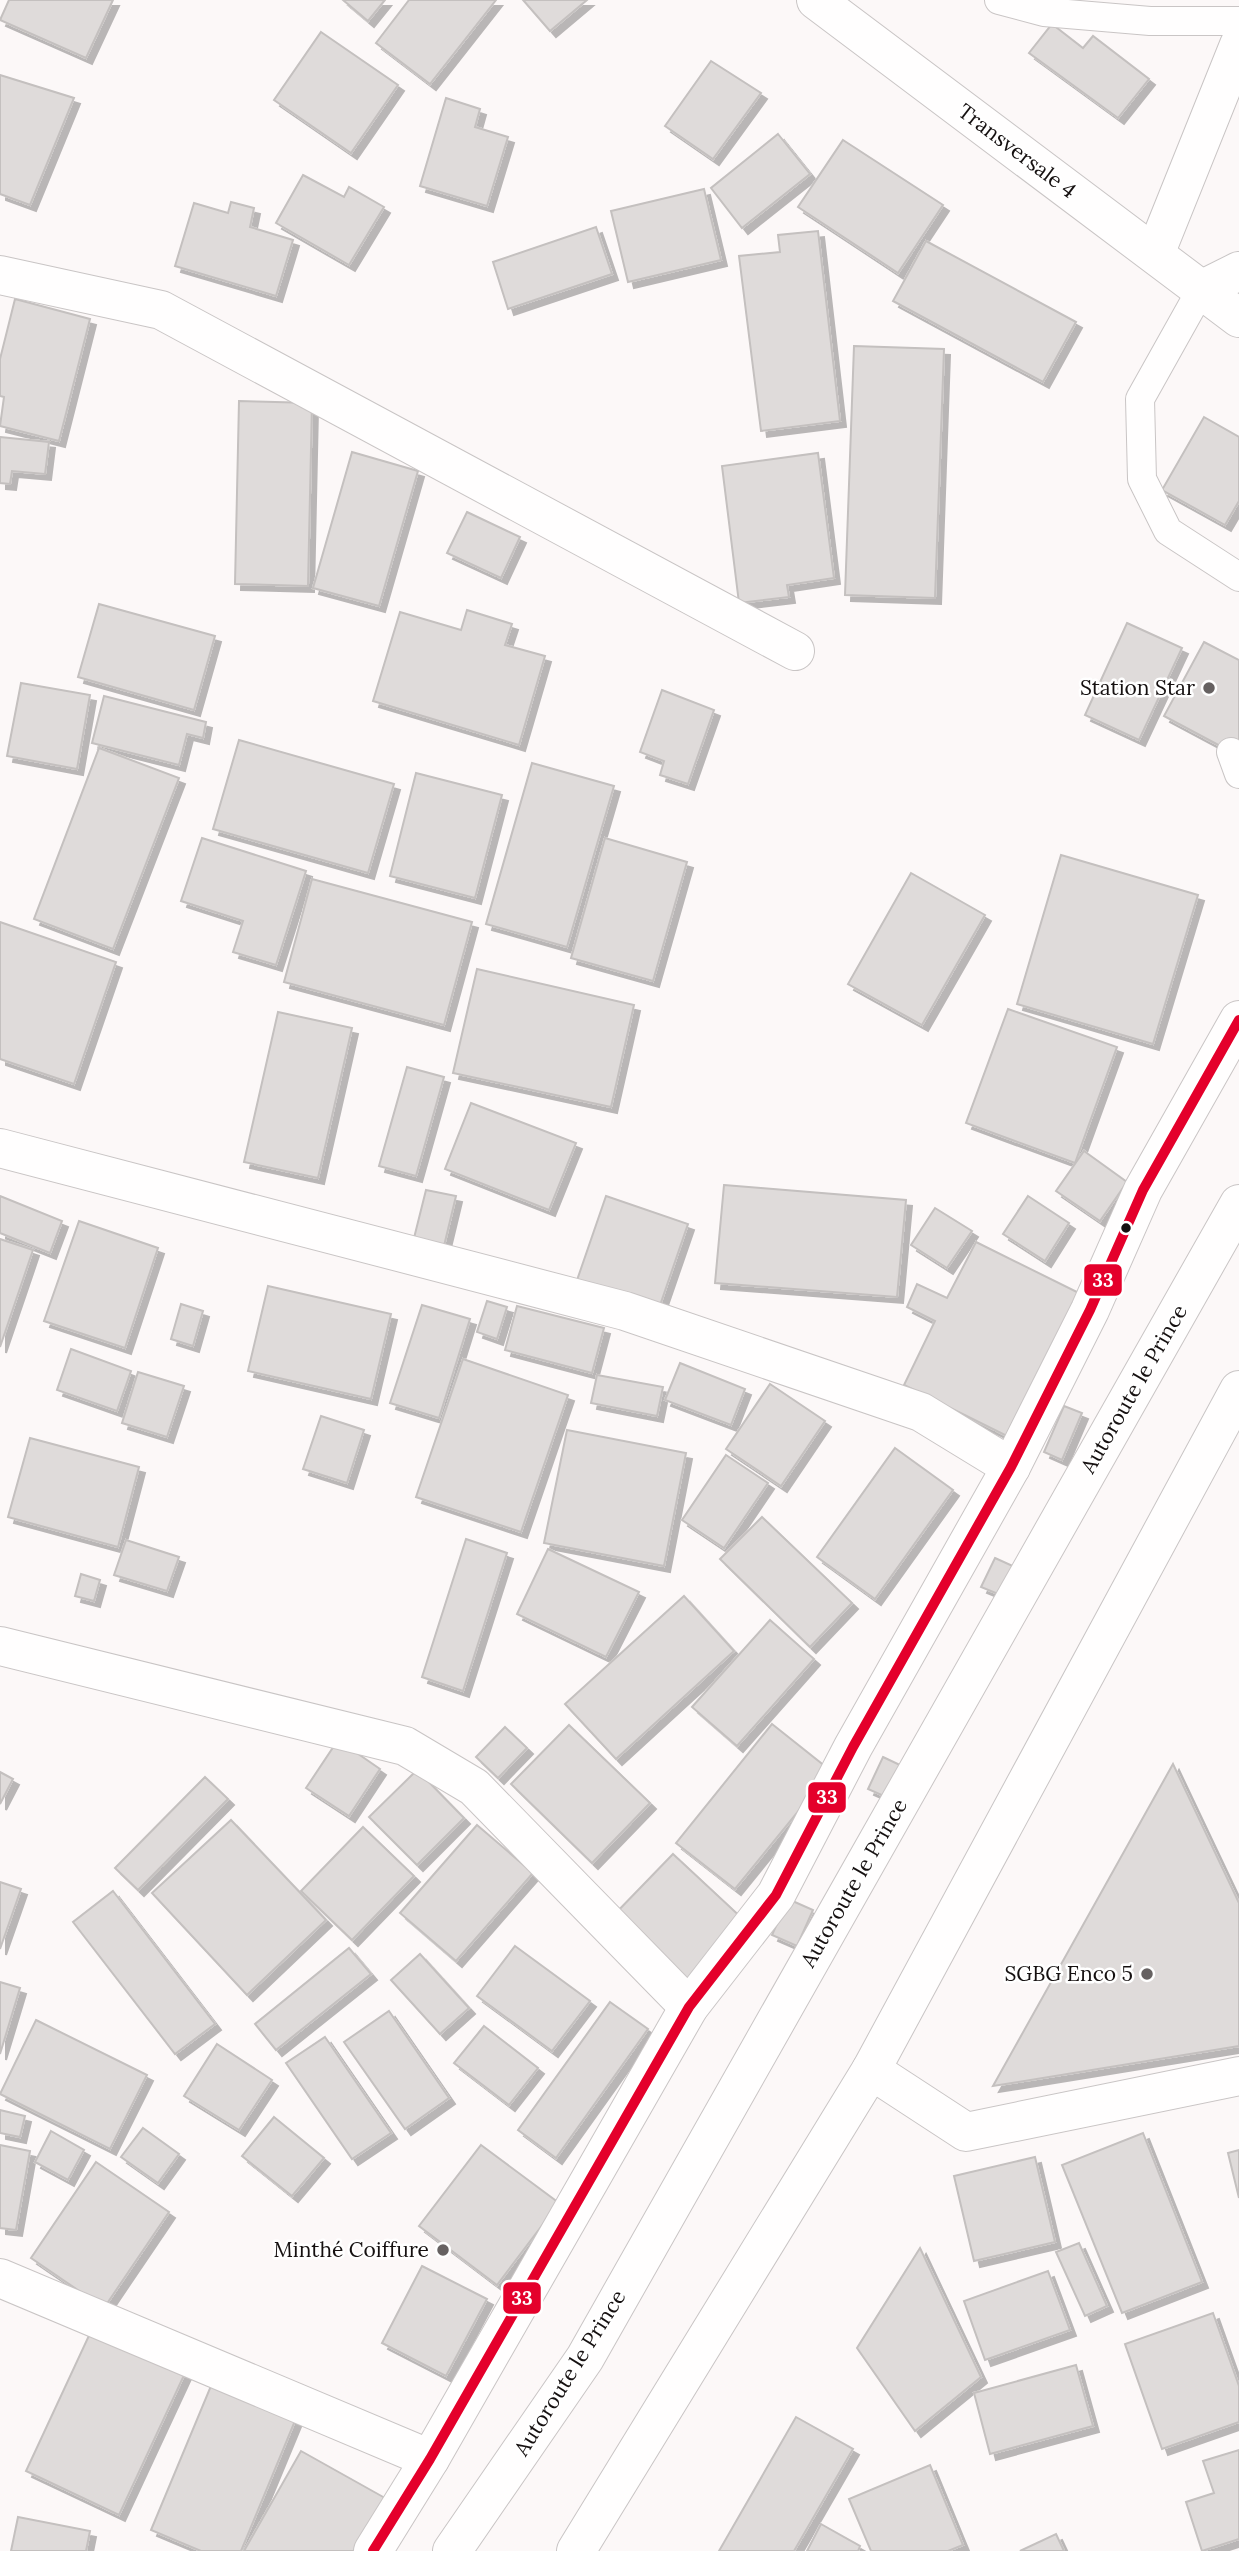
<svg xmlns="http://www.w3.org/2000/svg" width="1239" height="2551" viewBox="0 0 1239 2551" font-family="Lora,serif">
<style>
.building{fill:#dfdbda;stroke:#c4c0bf;stroke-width:2;filter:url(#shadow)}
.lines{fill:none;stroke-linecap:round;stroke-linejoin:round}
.service-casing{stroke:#c9c5c5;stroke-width:30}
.minor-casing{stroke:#c9c5c5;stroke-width:40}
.secondary-casing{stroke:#c9c5c5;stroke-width:40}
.primary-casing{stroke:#c9c5c5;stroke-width:40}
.service{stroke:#fffefe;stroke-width:28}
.minor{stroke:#fffefe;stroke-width:38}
.secondary{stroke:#fffefe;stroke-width:38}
.primary{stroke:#fffefe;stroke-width:38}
.bus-1-casing{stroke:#fff;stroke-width:16}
.bus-1{stroke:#e4002b;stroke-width:10}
.poi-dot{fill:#666161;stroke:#fff;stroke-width:2.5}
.bus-dot{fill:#151010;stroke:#fff;stroke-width:2.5}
.labels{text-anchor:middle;stroke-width:5;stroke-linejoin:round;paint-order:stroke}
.street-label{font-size:21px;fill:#151010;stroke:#fff}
.poi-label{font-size:21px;fill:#151010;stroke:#fff;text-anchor:end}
.line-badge{stroke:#fff;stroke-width:2.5}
.badge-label{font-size:19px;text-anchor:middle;font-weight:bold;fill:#fff}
</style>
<defs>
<filter id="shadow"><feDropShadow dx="6" dy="6" stdDeviation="0" flood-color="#0004"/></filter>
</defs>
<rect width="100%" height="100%" fill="#fcf8f8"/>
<g class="building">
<polygon points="9,0 113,0 86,58 0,20"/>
<polygon points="343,0 385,0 368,21"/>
<polygon points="409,0 496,0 430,84 376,43"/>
<polygon points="523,0 587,0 550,31"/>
<polygon points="1052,24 1083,48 1093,36 1149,79 1118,118 1029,53"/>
<polygon points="321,32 398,85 351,153 274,100"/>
<polygon points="711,61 761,93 713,159 665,126"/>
<polygon points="0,75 74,98 30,205 0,194"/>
<polygon points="446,98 480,109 475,127 508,137 487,206 420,186"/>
<polygon points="778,134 810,174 742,228 711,188"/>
<polygon points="843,140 943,205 898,273 798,207"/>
<polygon points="303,175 344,197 349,187 384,207 349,265 276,223"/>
<polygon points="704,189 721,260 628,282 611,211"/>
<polygon points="231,202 254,208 250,227 293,240 276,296 175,266 194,203 228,213"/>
<polygon points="596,227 612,274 508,309 493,262"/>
<polygon points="818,231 840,421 761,431 739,256 780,252 778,235"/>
<polygon points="926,241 1076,322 1043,382 893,301"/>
<polygon points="15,299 90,319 59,441 0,426 4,397 0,396 0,359"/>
<polygon points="854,346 944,349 935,598 845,595"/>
<polygon points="239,401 312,403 308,586 235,584"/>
<polygon points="1204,417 1239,437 1239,501 1225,525 1162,490"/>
<polygon points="0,437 49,442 45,474 12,471 10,484 0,483"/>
<polygon points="352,452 418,471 379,606 313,588"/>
<polygon points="818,453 834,578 787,585 789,597 739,603 722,466"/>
<polygon points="467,512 520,537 501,578 447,553"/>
<polygon points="99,604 215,636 194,710 78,677"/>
<polygon points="467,610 512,624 505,645 545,656 519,745 373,701 400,612 461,630"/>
<polygon points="1127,623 1182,648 1139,740 1085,715"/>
<polygon points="1204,642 1239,660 1239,756 1164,716"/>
<polygon points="21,683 90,695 77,769 7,756"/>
<polygon points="662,690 714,710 688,784 660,775 664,761 640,752"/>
<polygon points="104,696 206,722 203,738 187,734 179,765 92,743"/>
<polygon points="239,740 394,784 368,873 213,829"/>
<polygon points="99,748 179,778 113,949 34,919"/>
<polygon points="532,763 614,786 567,947 486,924"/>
<polygon points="416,773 502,795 475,898 390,876"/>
<polygon points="202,838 306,871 276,965 233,952 243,921 181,901"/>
<polygon points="605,838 687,862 653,981 571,958"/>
<polygon points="1061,855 1198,895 1153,1044 1017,1004"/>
<polygon points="911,873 985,915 922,1025 848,984"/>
<polygon points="312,879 472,922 444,1025 284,982"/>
<polygon points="0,922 116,962 74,1084 0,1059"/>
<polygon points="477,969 634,1005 611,1107 453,1073"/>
<polygon points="1008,1009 1117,1047 1075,1163 966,1123"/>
<polygon points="278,1012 352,1028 318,1178 244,1162"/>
<polygon points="407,1067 444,1077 416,1176 379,1166"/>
<polygon points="471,1103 576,1143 549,1210 445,1169"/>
<polygon points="1084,1151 1127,1182 1100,1221 1056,1191"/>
<polygon points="724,1185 906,1200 897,1297 715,1283"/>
<polygon points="426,1190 456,1196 443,1250 413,1242"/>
<polygon points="0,1196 62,1221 50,1253 0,1233"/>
<polygon points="606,1196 688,1224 657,1314 575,1286"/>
<polygon points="1028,1196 1069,1223 1045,1261 1003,1234"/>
<polygon points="935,1208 972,1231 947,1268 911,1245"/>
<polygon points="79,1221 158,1248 125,1348 44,1321"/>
<polygon points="0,1239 33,1250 0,1347"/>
<polygon points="976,1242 1085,1296 1013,1439 904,1385 935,1321 907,1307 917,1284 947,1298"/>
<polygon points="268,1286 391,1314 371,1399 248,1371"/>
<polygon points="487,1301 507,1307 497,1339 477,1332"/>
<polygon points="181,1304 203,1311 193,1346 171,1339"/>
<polygon points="422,1305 470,1319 439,1418 390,1403"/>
<polygon points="517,1306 604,1328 592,1373 505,1350"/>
<polygon points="71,1349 131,1371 117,1411 57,1390"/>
<polygon points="463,1359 568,1395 521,1532 416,1497"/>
<polygon points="680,1363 745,1389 731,1425 665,1400"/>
<polygon points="138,1372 184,1386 167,1437 122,1423"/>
<polygon points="597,1375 663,1387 657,1416 591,1403"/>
<polygon points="770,1384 825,1421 781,1486 726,1449"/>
<polygon points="1064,1406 1082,1413 1062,1460 1044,1452"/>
<polygon points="321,1416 364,1430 347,1483 303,1469"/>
<polygon points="567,1430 686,1453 664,1566 544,1543"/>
<polygon points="30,1438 139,1467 118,1547 8,1517"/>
<polygon points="895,1448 953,1490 875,1599 817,1557"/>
<polygon points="726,1455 768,1483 724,1548 682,1520"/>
<polygon points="762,1517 852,1603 810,1647 720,1559"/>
<polygon points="466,1539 507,1553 463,1691 422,1677"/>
<polygon points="126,1540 179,1557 167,1591 114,1575"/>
<polygon points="548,1549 639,1592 606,1657 517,1614"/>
<polygon points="995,1558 1015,1567 1003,1596 981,1587"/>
<polygon points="81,1574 100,1580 94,1601 75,1596"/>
<polygon points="684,1596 734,1651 616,1759 565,1704"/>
<polygon points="770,1620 814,1659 737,1746 692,1707"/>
<polygon points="772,1724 831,1771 735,1889 676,1843"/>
<polygon points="569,1725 650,1803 592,1863 511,1784"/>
<polygon points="505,1727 527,1748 498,1778 476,1757"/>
<polygon points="338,1740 380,1769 349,1816 306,1788"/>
<polygon points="883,1757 900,1765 886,1797 868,1789"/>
<polygon points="1173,1764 1239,1903 1239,2046 993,2086"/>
<polygon points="417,1770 464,1818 417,1865 369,1817"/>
<polygon points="0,1772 13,1779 0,1804"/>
<polygon points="205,1777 228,1799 138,1890 115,1868"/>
<polygon points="231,1820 326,1920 247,1995 152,1893"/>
<polygon points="477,1825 533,1873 456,1961 400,1913"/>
<polygon points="363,1827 414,1876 352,1940 301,1891"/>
<polygon points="673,1854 745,1921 682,1986 611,1918"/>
<polygon points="0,1882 21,1889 0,1949"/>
<polygon points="113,1891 215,2024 175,2054 73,1922"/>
<polygon points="788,1899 813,1910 797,1946 772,1935"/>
<polygon points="515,1946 590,2001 552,2051 477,1996"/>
<polygon points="349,1948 371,1974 276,2050 255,2024"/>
<polygon points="420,1954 469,2008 440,2034 391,1980"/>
<polygon points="0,1982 20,1988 0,2054"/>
<polygon points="610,2002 648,2029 556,2158 518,2130"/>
<polygon points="389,2011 449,2098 405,2129 344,2042"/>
<polygon points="36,2020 147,2075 110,2149 0,2094"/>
<polygon points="484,2026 538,2068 509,2105 454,2063"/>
<polygon points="325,2037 391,2133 352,2159 286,2063"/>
<polygon points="217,2044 272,2080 239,2130 184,2096"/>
<polygon points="0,2110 25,2116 20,2137 0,2133"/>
<polygon points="274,2117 324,2158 292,2196 242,2156"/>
<polygon points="143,2128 179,2154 158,2183 121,2157"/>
<polygon points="51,2131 84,2150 68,2180 35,2162"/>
<polygon points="1143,2133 1202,2282 1122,2313 1062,2165"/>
<polygon points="0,2145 30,2151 16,2230 0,2228"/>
<polygon points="481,2145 559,2203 497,2285 419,2226"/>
<polygon points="1239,2150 1239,2198 1228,2153"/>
<polygon points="1035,2157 1055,2242 974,2261 954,2176"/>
<polygon points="96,2162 169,2212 104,2308 31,2258"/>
<polygon points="1079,2243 1107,2306 1085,2316 1056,2252"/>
<polygon points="920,2248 981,2377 915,2431 857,2348"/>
<polygon points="422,2266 487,2299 446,2376 382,2343"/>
<polygon points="1048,2271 1070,2330 985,2360 964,2301"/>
<polygon points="1213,2313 1239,2386 1239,2422 1162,2449 1125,2344"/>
<polygon points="92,2329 186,2371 119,2515 26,2471"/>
<polygon points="1076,2365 1093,2426 990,2454 974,2393"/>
<polygon points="213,2381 297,2416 241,2551 201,2551 151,2530"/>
<polygon points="796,2417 853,2449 794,2551 719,2551"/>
<polygon points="1239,2450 1239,2539 1202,2551 1186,2502 1214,2493 1203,2461"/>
<polygon points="301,2451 385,2498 354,2551 244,2551"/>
<polygon points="930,2465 963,2545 948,2551 871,2551 849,2499"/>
<polygon points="18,2517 90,2531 86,2551 11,2551"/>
<polygon points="821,2524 860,2546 858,2551 807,2551"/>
<polygon points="1056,2534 1064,2551 1020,2551"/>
</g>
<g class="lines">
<g class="service-casing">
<g id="service">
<polyline points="999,0 1044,12 1150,21 1239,21"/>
<polyline points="1201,290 1140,399 1142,479 1168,531 1239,577"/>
<polyline points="1231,752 1239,774"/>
</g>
</g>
<g class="minor-casing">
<g id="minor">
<polyline points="1155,254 1239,45"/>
<polyline points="0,275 161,310 795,651"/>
<polyline points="1201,290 1239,271"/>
<polyline points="0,1148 625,1311 921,1412 1011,1467"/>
<polyline points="0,1646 405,1746 474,1787 689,2007"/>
<polyline points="871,2070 966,2132 1239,2076"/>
<polyline points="0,2278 430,2459"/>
<polyline points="373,2551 430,2459 689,2007 776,1895 853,1747 1011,1467 1090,1310 1143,1190 1239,1020"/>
</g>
</g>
<g class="secondary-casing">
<polyline id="secondary" points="816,0 1239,318"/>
</g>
<g class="primary-casing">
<g id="primary">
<polyline points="452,2551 585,2358 1239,1204"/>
<polyline points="576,2551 871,2070 1239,1390"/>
</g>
</g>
<use href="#service" class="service"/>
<use href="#minor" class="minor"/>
<use href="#secondary" class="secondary"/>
<use href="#primary" class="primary"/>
<g class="bus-1-casing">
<polyline id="bus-1" points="373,2551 430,2459 689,2007 776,1895 853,1747 1011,1467 1090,1310 1143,1190 1239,1020"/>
</g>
<use href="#bus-1" class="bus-1"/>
</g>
<g class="poi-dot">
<circle cx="1209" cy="688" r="7"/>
<circle cx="1147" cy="1974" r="7"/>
<circle cx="443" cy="2250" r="7"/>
</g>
<circle class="bus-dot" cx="1126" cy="1228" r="6"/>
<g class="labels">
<g class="street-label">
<text transform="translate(1017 151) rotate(37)" y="7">Transversale 4</text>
<text transform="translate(1134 1389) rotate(-60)" y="7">Autoroute le Prince</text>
<text transform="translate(854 1883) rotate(-60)" y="7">Autoroute le Prince</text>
<text transform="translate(570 2373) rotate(-58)" y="7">Autoroute le Prince</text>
</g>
<g class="poi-label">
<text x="1195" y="695">Station Star</text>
<text x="1133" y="1981">SGBG Enco 5</text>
<text x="429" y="2257">Minthé Coiffure</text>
</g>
</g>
<g class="line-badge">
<rect x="1083" y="1263" width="40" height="34" rx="7" fill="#e4002b"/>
<rect x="807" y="1781" width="40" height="33" rx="7" fill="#e4002b"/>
<rect x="502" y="2281" width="40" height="34" rx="7" fill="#e4002b"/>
</g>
<g class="badge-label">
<text x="1103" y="1287">33</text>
<text x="827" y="1804">33</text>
<text x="522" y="2305">33</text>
</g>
</svg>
